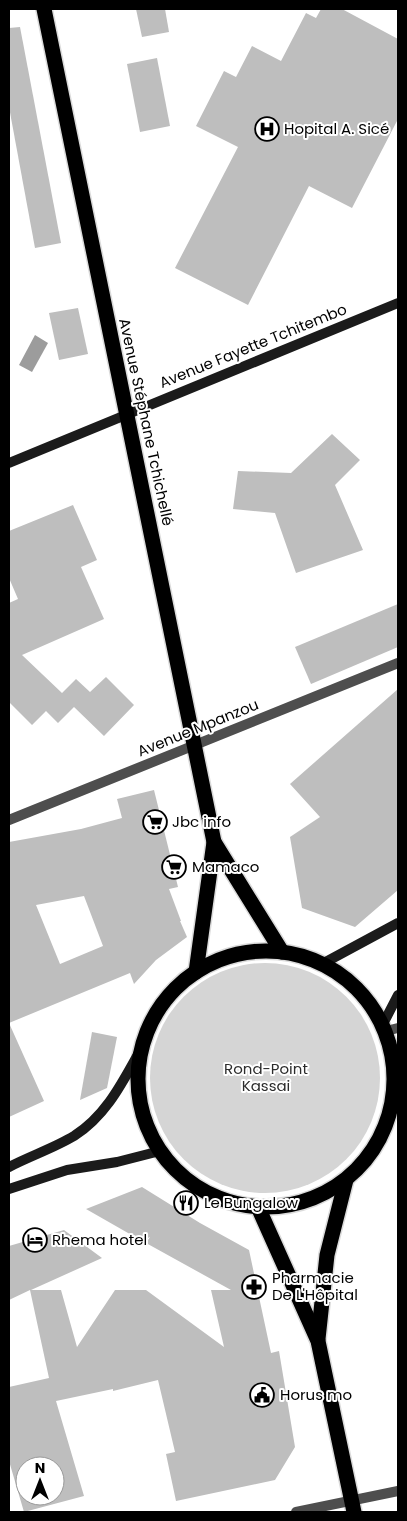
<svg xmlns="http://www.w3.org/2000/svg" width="407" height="1521" viewBox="0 0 407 1521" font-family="Poppins,sans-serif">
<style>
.green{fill:#d5d5d5}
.water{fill:#9c9c9c}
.building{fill:#bebebe;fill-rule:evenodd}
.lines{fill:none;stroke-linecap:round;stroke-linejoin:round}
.highway-casing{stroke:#dbdbdb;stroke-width:18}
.street{stroke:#4e4e4e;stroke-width:10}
.secondary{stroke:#1b1b1b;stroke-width:10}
.highway{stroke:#000;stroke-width:15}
.labels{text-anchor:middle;stroke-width:4;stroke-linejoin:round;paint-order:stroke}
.poi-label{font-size:15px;fill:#000;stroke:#fff;text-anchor:start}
.street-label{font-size:15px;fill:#000;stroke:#fff}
.park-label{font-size:15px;fill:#2c2c2c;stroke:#fff}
</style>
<rect width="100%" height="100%" fill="#fff"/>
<circle class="green" cx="265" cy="1078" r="115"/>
<polygon class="water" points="35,335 48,343 32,372 19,365"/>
<g class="building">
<polygon points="136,9 165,9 169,32 142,37"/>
<polygon points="321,9 342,9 398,39 398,119 352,208 309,186 248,305 175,268 238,147 196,126 224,71 236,77 252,46 281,61 306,13 316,18"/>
<polygon points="20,27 61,243 35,248 9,107 9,28"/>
<polygon points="157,58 170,126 140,132 127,64"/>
<polygon points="78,308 88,354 59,360 49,313"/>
<polygon points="332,434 360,460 335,485 363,550 296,573 275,513 233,509 238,471 291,473"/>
<polygon points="73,505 97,560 81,567 104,619 22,655 62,693 76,679 90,692 106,677 134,705 104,736 74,707 58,723 46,711 32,725 9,702 9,603 18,599 9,578 9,531"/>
<polygon points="398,604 398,647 311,684 295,647"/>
<polygon points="398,689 398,890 355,927 302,908 290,837 320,817 290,784"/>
<path d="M 154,790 L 178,887 L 169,889 L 181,921 L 180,921 L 187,937 L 156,960 L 134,984 L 130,973 L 9,1023 L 44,1101 L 9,1117 L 9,842 L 81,829 L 122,818 L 117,799 ZM 84,896 L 103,946 L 60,964 L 36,905 Z"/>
<polygon points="92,1032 117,1037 107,1088 80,1100"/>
<path d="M 142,1187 L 200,1223 L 249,1250 L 271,1353 L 279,1351 L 295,1447 L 275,1480 L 176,1501 L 166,1454 L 175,1452 L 158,1380 L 113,1391 L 113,1389 L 56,1401 L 84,1496 L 24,1512 L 9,1461 L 9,1387 L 49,1378 L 30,1290 L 9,1300 L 9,1246 L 64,1230 L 102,1258 L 31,1290 L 61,1290 L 77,1347 L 115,1290 L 146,1290 L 224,1347 L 211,1290 L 231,1290 L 146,1243 L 150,1237 L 142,1241 L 86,1209 ZM 25,1466 L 55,1466 L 55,1496 L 25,1496 Z"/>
</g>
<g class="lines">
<g class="highway-casing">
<g id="highway">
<polyline points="44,9 214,842 196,972"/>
<polyline points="214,842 282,952"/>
<circle cx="266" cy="1079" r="128"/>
<polyline points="258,1207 318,1341 354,1512"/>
<polyline points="318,1339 327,1255 346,1180"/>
</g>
</g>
<g class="street">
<polyline points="9,820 398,663"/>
<polyline points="386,1031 398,1028"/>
<polyline points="394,1099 398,1095"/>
<polyline points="296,1512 398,1491"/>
</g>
<g class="secondary">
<polyline points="9,463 398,303"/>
<polyline points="322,964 398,923"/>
<polyline points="383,1024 398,995"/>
<path d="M 9,1167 C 30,1156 54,1148 74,1136 C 107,1115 123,1081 141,1049"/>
<polyline points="9,1189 67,1170 117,1162 160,1151"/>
</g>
<use href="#highway" class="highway"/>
</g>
<defs>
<g id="hospital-ring" transform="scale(1.25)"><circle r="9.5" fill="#fff" stroke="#000" stroke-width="1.5"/><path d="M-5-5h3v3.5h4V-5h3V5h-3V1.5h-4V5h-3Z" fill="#000"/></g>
<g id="supermarket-ring" transform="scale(1.25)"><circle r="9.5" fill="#fff" stroke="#000" stroke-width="1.5"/><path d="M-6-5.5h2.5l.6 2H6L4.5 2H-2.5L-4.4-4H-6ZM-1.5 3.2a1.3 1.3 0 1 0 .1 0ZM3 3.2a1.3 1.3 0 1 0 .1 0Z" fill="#000"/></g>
<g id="restaurant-ring" transform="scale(1.25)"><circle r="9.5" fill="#fff" stroke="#000" stroke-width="1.5"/><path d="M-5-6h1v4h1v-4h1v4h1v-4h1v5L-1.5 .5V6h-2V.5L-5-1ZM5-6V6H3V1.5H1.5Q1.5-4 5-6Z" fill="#000"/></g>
<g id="hotel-ring" transform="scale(1.25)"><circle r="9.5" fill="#fff" stroke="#000" stroke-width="1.5"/><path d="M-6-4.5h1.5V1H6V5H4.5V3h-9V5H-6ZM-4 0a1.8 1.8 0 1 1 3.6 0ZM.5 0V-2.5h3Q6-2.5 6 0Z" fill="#000"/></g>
<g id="pharmacy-ring" transform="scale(1.25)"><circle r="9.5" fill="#fff" stroke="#000" stroke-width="1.5"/><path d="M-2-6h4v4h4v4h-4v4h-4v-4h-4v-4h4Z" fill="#000"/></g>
<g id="civic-ring" transform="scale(1.25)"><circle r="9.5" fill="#fff" stroke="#000" stroke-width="1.5"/><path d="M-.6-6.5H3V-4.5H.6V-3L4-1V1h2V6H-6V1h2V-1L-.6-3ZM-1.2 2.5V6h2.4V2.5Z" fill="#000"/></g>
</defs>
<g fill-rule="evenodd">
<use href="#hospital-ring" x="267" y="129"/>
<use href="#supermarket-ring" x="155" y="822"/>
<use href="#supermarket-ring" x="174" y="867"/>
<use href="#restaurant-ring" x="186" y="1203"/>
<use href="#hotel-ring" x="35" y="1240"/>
<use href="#pharmacy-ring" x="254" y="1287"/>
<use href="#civic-ring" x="262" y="1395"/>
</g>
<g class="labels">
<g class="poi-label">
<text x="284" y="134">Hopital A. Sicé</text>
<text x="172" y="827">Jbc info</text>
<text x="192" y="872">Mamaco</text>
<text x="204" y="1208">Le Bungalow</text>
<text x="52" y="1245">Rhema hotel</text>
<text x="272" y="1283">Pharmacie<tspan x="272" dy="17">De L'Hôpital</tspan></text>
<text x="280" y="1400">Horus mo</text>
</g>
<g class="street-label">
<text transform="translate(253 346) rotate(-22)" y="5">Avenue Fayette Tchitembo</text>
<text transform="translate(146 422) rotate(78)" y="5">Avenue Stéphane Tchichellé</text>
<text transform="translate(198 728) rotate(-22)" y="5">Avenue Mpanzou</text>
</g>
<g class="park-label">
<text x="266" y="1074">Rond-Point<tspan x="266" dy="17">Kassai</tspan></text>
</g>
</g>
<rect width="407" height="1521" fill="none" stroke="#000000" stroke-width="20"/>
<g transform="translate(40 1481)"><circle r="24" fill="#ffffff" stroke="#999999"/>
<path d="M0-4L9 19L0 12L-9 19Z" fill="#000000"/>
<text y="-8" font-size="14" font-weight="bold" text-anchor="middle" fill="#000000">N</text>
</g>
</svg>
